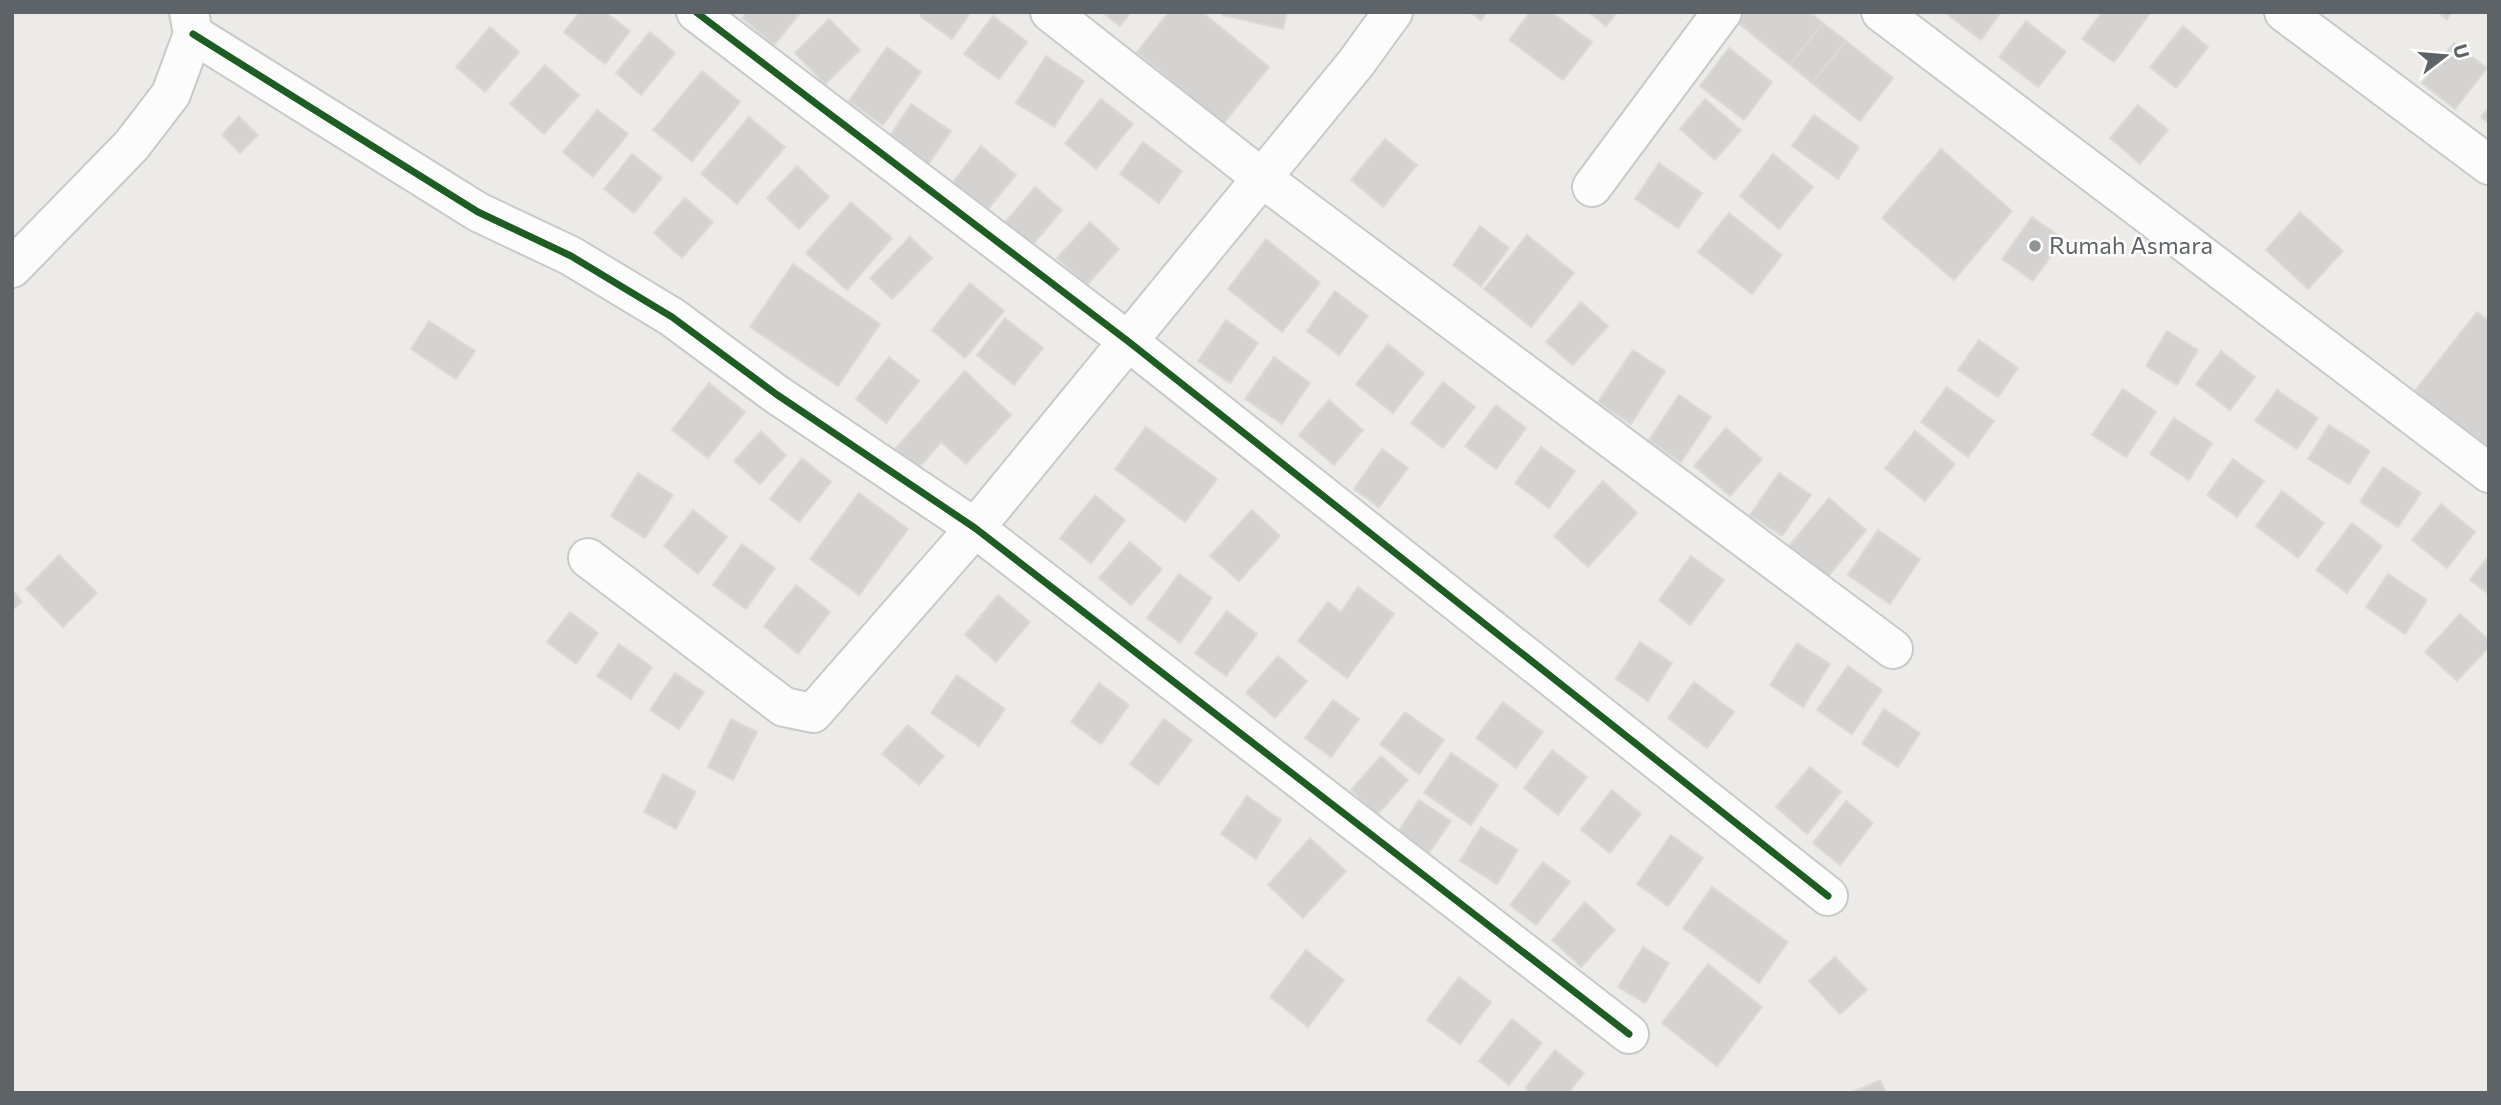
<svg xmlns="http://www.w3.org/2000/svg" width="2501" height="1105" viewBox="0 0 2501 1105" font-family="Commissioner,sans-serif">
<style>
.building{fill:#d5d3d2;stroke:#dcdad7;stroke-width:2}
.lines{fill:none;stroke-linecap:round;stroke-linejoin:round}
.minor-casing{stroke:#c8c9c9;stroke-width:42}
.minor{stroke:#fcfcfc;stroke-width:38}
.cycleway-casing{stroke:#fff;stroke-width:11}
.cycleway{stroke:#1b5e20;stroke-width:7}
.poi-dot{fill:#8f9394;stroke:#fff;stroke-width:2.5}
.labels{text-anchor:middle;stroke-width:5;stroke-linejoin:round;paint-order:stroke}
.poi-label{font-size:24px;fill:#5d6366;stroke:#fff;text-anchor:start}
</style>
<rect width="100%" height="100%" fill="#edebe8"/>
<g class="building">
<polygon points="580,12 605,12 630,31 605,64 564,32"/>
<polygon points="747,12 801,12 774,45 742,18"/>
<polygon points="922,12 971,12 952,39 920,16"/>
<polygon points="1102,12 1131,12 1120,26"/>
<polygon points="1169,12 1202,12 1269,67 1223,124 1137,52"/>
<polygon points="1223,12 1287,12 1283,29 1222,15"/>
<polygon points="1470,12 1487,12 1481,20"/>
<polygon points="1530,12 1551,12 1592,42 1563,80 1509,40"/>
<polygon points="1589,12 1617,12 1606,26"/>
<polygon points="1745,12 1810,12 1823,23 1790,65 1737,22"/>
<polygon points="1944,12 2001,12 1981,40"/>
<polygon points="2102,12 2151,12 2114,62 2082,39"/>
<polygon points="2437,12 2452,12 2447,19"/>
<polygon points="993,16 1027,42 999,79 964,54"/>
<polygon points="829,19 860,50 825,84 795,53"/>
<polygon points="2026,21 2066,52 2038,87 1999,57"/>
<polygon points="1823,23 1846,41 1812,83 1790,65"/>
<polygon points="2183,26 2208,47 2176,88 2150,67"/>
<polygon points="490,27 519,52 485,92 456,67"/>
<polygon points="650,32 675,53 641,95 616,73"/>
<polygon points="1846,41 1893,78 1860,121 1812,83"/>
<polygon points="2454,43 2487,68 2455,109 2422,83"/>
<polygon points="887,47 921,72 883,125 849,101"/>
<polygon points="1729,48 1772,82 1744,120 1700,86"/>
<polygon points="1046,56 1084,81 1054,127 1016,103"/>
<polygon points="545,65 579,95 544,134 510,104"/>
<polygon points="702,71 740,102 692,161 653,130"/>
<polygon points="1101,99 1133,124 1096,169 1065,143"/>
<polygon points="1705,99 1741,130 1715,160 1680,129"/>
<polygon points="911,104 951,131 927,166 888,139"/>
<polygon points="2138,105 2168,130 2140,164 2110,138"/>
<polygon points="2489,107 2489,124 2481,117"/>
<polygon points="597,110 628,134 593,177 563,152"/>
<polygon points="1814,115 1859,147 1838,179 1792,146"/>
<polygon points="239,116 258,135 240,153 222,135"/>
<polygon points="749,117 785,147 737,204 701,174"/>
<polygon points="1385,139 1417,165 1383,207 1351,180"/>
<polygon points="1143,142 1182,171 1159,203 1120,174"/>
<polygon points="981,146 1016,175 983,215 949,187"/>
<polygon points="1941,149 2012,211 1954,280 1882,218"/>
<polygon points="632,154 662,178 634,213 604,189"/>
<polygon points="1773,154 1813,187 1779,229 1740,196"/>
<polygon points="1659,163 1702,193 1678,228 1635,199"/>
<polygon points="797,166 829,197 799,229 767,198"/>
<polygon points="1035,187 1062,210 1030,248 1003,225"/>
<polygon points="685,198 713,222 682,258 654,233"/>
<polygon points="851,202 892,238 847,290 806,253"/>
<polygon points="2300,212 2343,251 2308,289 2266,250"/>
<polygon points="1729,213 1782,255 1752,294 1698,252"/>
<polygon points="2032,217 2063,239 2033,281 2002,259"/>
<polygon points="1090,222 1119,249 1087,285 1057,258"/>
<polygon points="1480,226 1509,248 1481,286 1453,265"/>
<polygon points="1527,235 1574,273 1531,327 1484,289"/>
<polygon points="910,237 932,258 892,299 870,278"/>
<polygon points="1266,239 1320,283 1282,332 1228,289"/>
<polygon points="793,264 880,324 838,386 750,327"/>
<polygon points="970,283 1004,311 965,358 932,330"/>
<polygon points="1335,291 1368,316 1339,355 1307,331"/>
<polygon points="1581,302 1608,326 1573,365 1546,342"/>
<polygon points="2477,312 2489,321 2489,453 2414,392"/>
<polygon points="1005,318 1043,348 1014,385 977,355"/>
<polygon points="1226,320 1258,343 1230,383 1198,361"/>
<polygon points="429,321 475,351 456,379 411,349"/>
<polygon points="2167,331 2198,350 2177,385 2146,366"/>
<polygon points="1979,340 2018,368 1998,397 1958,370"/>
<polygon points="1388,344 1424,373 1393,413 1356,384"/>
<polygon points="1633,350 1665,371 1631,424 1598,402"/>
<polygon points="2221,351 2255,377 2230,410 2196,384"/>
<polygon points="889,357 919,381 886,423 856,399"/>
<polygon points="1274,357 1310,383 1282,424 1245,399"/>
<polygon points="965,371 1011,415 966,464 941,442 918,469 895,449"/>
<polygon points="1443,382 1475,407 1443,448 1411,423"/>
<polygon points="709,383 745,412 708,458 672,430"/>
<polygon points="1947,387 1994,421 1968,457 1921,422"/>
<polygon points="2123,389 2156,412 2126,457 2092,435"/>
<polygon points="2277,390 2318,418 2297,449 2255,421"/>
<polygon points="1679,395 1711,417 1681,462 1649,440"/>
<polygon points="1329,400 1363,430 1334,465 1299,435"/>
<polygon points="1496,405 1526,428 1496,469 1465,446"/>
<polygon points="2174,418 2212,443 2189,480 2150,454"/>
<polygon points="2329,425 2370,451 2349,484 2308,459"/>
<polygon points="1146,427 1217,479 1185,522 1115,469"/>
<polygon points="1726,428 1762,459 1730,496 1694,466"/>
<polygon points="761,431 786,455 760,484 734,461"/>
<polygon points="1915,431 1955,464 1925,501 1885,468"/>
<polygon points="1541,447 1575,471 1549,508 1515,483"/>
<polygon points="1382,449 1408,468 1379,507 1354,489"/>
<polygon points="802,458 831,482 799,522 770,499"/>
<polygon points="2233,459 2264,481 2237,517 2207,495"/>
<polygon points="2383,467 2421,493 2398,527 2360,502"/>
<polygon points="638,473 673,495 645,538 611,516"/>
<polygon points="1779,473 1811,495 1782,536 1750,515"/>
<polygon points="1603,481 1637,513 1588,567 1554,536"/>
<polygon points="2282,491 2324,523 2298,558 2256,526"/>
<polygon points="859,493 908,529 859,595 810,559"/>
<polygon points="1095,495 1125,520 1091,563 1060,538"/>
<polygon points="1829,498 1866,530 1827,578 1789,546"/>
<polygon points="2441,504 2475,532 2447,568 2412,540"/>
<polygon points="693,510 727,537 698,574 664,546"/>
<polygon points="1252,510 1280,536 1239,581 1210,556"/>
<polygon points="2352,523 2382,546 2347,593 2316,570"/>
<polygon points="1878,530 1920,559 1890,604 1848,575"/>
<polygon points="1130,542 1162,569 1131,605 1099,578"/>
<polygon points="742,544 775,568 746,609 713,585"/>
<polygon points="59,555 97,593 63,627 26,589"/>
<polygon points="2489,555 2489,594 2470,580"/>
<polygon points="1691,556 1724,580 1690,625 1659,600"/>
<polygon points="1179,574 1212,598 1180,643 1147,618"/>
<polygon points="2388,574 2427,600 2405,634 2366,607"/>
<polygon points="796,585 830,612 798,654 764,626"/>
<polygon points="1358,587 1394,614 1347,678 1298,641 1328,602 1341,612"/>
<polygon points="12,589 22,602 12,610"/>
<polygon points="998,595 1030,622 996,662 965,635"/>
<polygon points="1227,611 1257,634 1226,676 1195,653"/>
<polygon points="570,612 598,633 576,664 547,642"/>
<polygon points="2460,614 2489,640 2489,647 2457,681 2425,652"/>
<polygon points="1640,642 1672,663 1648,701 1616,679"/>
<polygon points="1797,643 1830,664 1803,707 1770,685"/>
<polygon points="619,644 652,667 631,699 597,676"/>
<polygon points="1278,656 1307,681 1275,718 1246,693"/>
<polygon points="1848,666 1882,690 1852,734 1817,710"/>
<polygon points="675,673 704,692 679,729 650,710"/>
<polygon points="957,675 1005,709 979,746 931,713"/>
<polygon points="1694,682 1734,712 1707,748 1668,718"/>
<polygon points="1099,683 1129,705 1101,744 1071,722"/>
<polygon points="1333,700 1359,719 1331,757 1305,738"/>
<polygon points="1503,702 1543,732 1516,768 1476,738"/>
<polygon points="1884,709 1920,733 1898,767 1862,744"/>
<polygon points="1405,712 1444,740 1419,774 1380,744"/>
<polygon points="731,719 757,732 733,780 708,767"/>
<polygon points="1164,719 1192,740 1158,785 1130,764"/>
<polygon points="908,725 944,756 919,785 882,754"/>
<polygon points="1552,750 1587,777 1558,815 1524,788"/>
<polygon points="1451,753 1498,785 1471,825 1424,793"/>
<polygon points="1381,756 1408,780 1377,815 1351,790"/>
<polygon points="1810,767 1841,792 1807,834 1776,807"/>
<polygon points="663,774 696,792 676,829 644,812"/>
<polygon points="1612,790 1641,814 1610,853 1581,830"/>
<polygon points="1247,796 1281,820 1256,859 1221,834"/>
<polygon points="1419,800 1451,821 1429,853 1398,832"/>
<polygon points="1846,801 1873,823 1840,865 1813,843"/>
<polygon points="1481,827 1518,850 1497,884 1460,861"/>
<polygon points="1671,835 1703,858 1668,906 1637,884"/>
<polygon points="1310,838 1346,871 1303,918 1268,885"/>
<polygon points="1543,862 1570,882 1536,925 1510,905"/>
<polygon points="1712,887 1788,942 1759,983 1683,928"/>
<polygon points="1585,902 1615,930 1581,967 1552,940"/>
<polygon points="1643,947 1669,963 1645,1003 1618,987"/>
<polygon points="1306,950 1344,980 1308,1027 1270,997"/>
<polygon points="1835,957 1867,990 1840,1014 1809,981"/>
<polygon points="1708,964 1762,1007 1717,1066 1662,1023"/>
<polygon points="1459,977 1491,1002 1460,1044 1427,1020"/>
<polygon points="1512,1019 1542,1043 1509,1085 1479,1061"/>
<polygon points="1555,1050 1584,1073 1568,1093 1530,1093 1525,1088"/>
<polygon points="1880,1080 1886,1093 1853,1093 1853,1092"/>
</g>
<g class="lines">
<g class="minor-casing">
<g id="minor">
<polyline points="696,12 1129,342 1828,896"/>
<polyline points="1050,12 1262,178 1893,649"/>
<polyline points="1881,12 2489,473"/>
<polyline points="2284,12 2489,165"/>
<polyline points="193,34 478,212 571,256 672,317 776,394 975,528 1629,1034"/>
<polyline points="1592,187 1722,12"/>
<polyline points="12,268 131,146 171,94 193,34 189,12"/>
<polyline points="588,558 784,707 813,713 975,528 1356,63 1393,12"/>
</g>
</g>
<use href="#minor" class="minor"/>
<g class="cycleway-casing">
<g id="cycleway">
<polyline points="696,12 1129,342 1828,896"/>
<polyline points="193,34 478,212 571,256 672,317 776,394 975,528 1629,1034"/>
</g>
</g>
<use href="#cycleway" class="cycleway"/>
</g>
<circle class="poi-dot" cx="2035" cy="246" r="7"/>
<g class="labels">
<g class="poi-label">
<text x="2049" y="254">Rumah Asmara</text>
</g>
</g>
<rect width="2501" height="1105" fill="none" stroke="#5d6366" stroke-width="28"/>
<g transform="translate(2445 56) rotate(74)" stroke="#ffffff" stroke-width="5" paint-order="stroke">
<path d="M0-5L12 26L0 18L-12 26Z" fill="#5d6366"/>
<text y="-10" font-size="19" font-weight="bold" text-anchor="middle" fill="#5d6366">U</text>
</g>
</svg>
